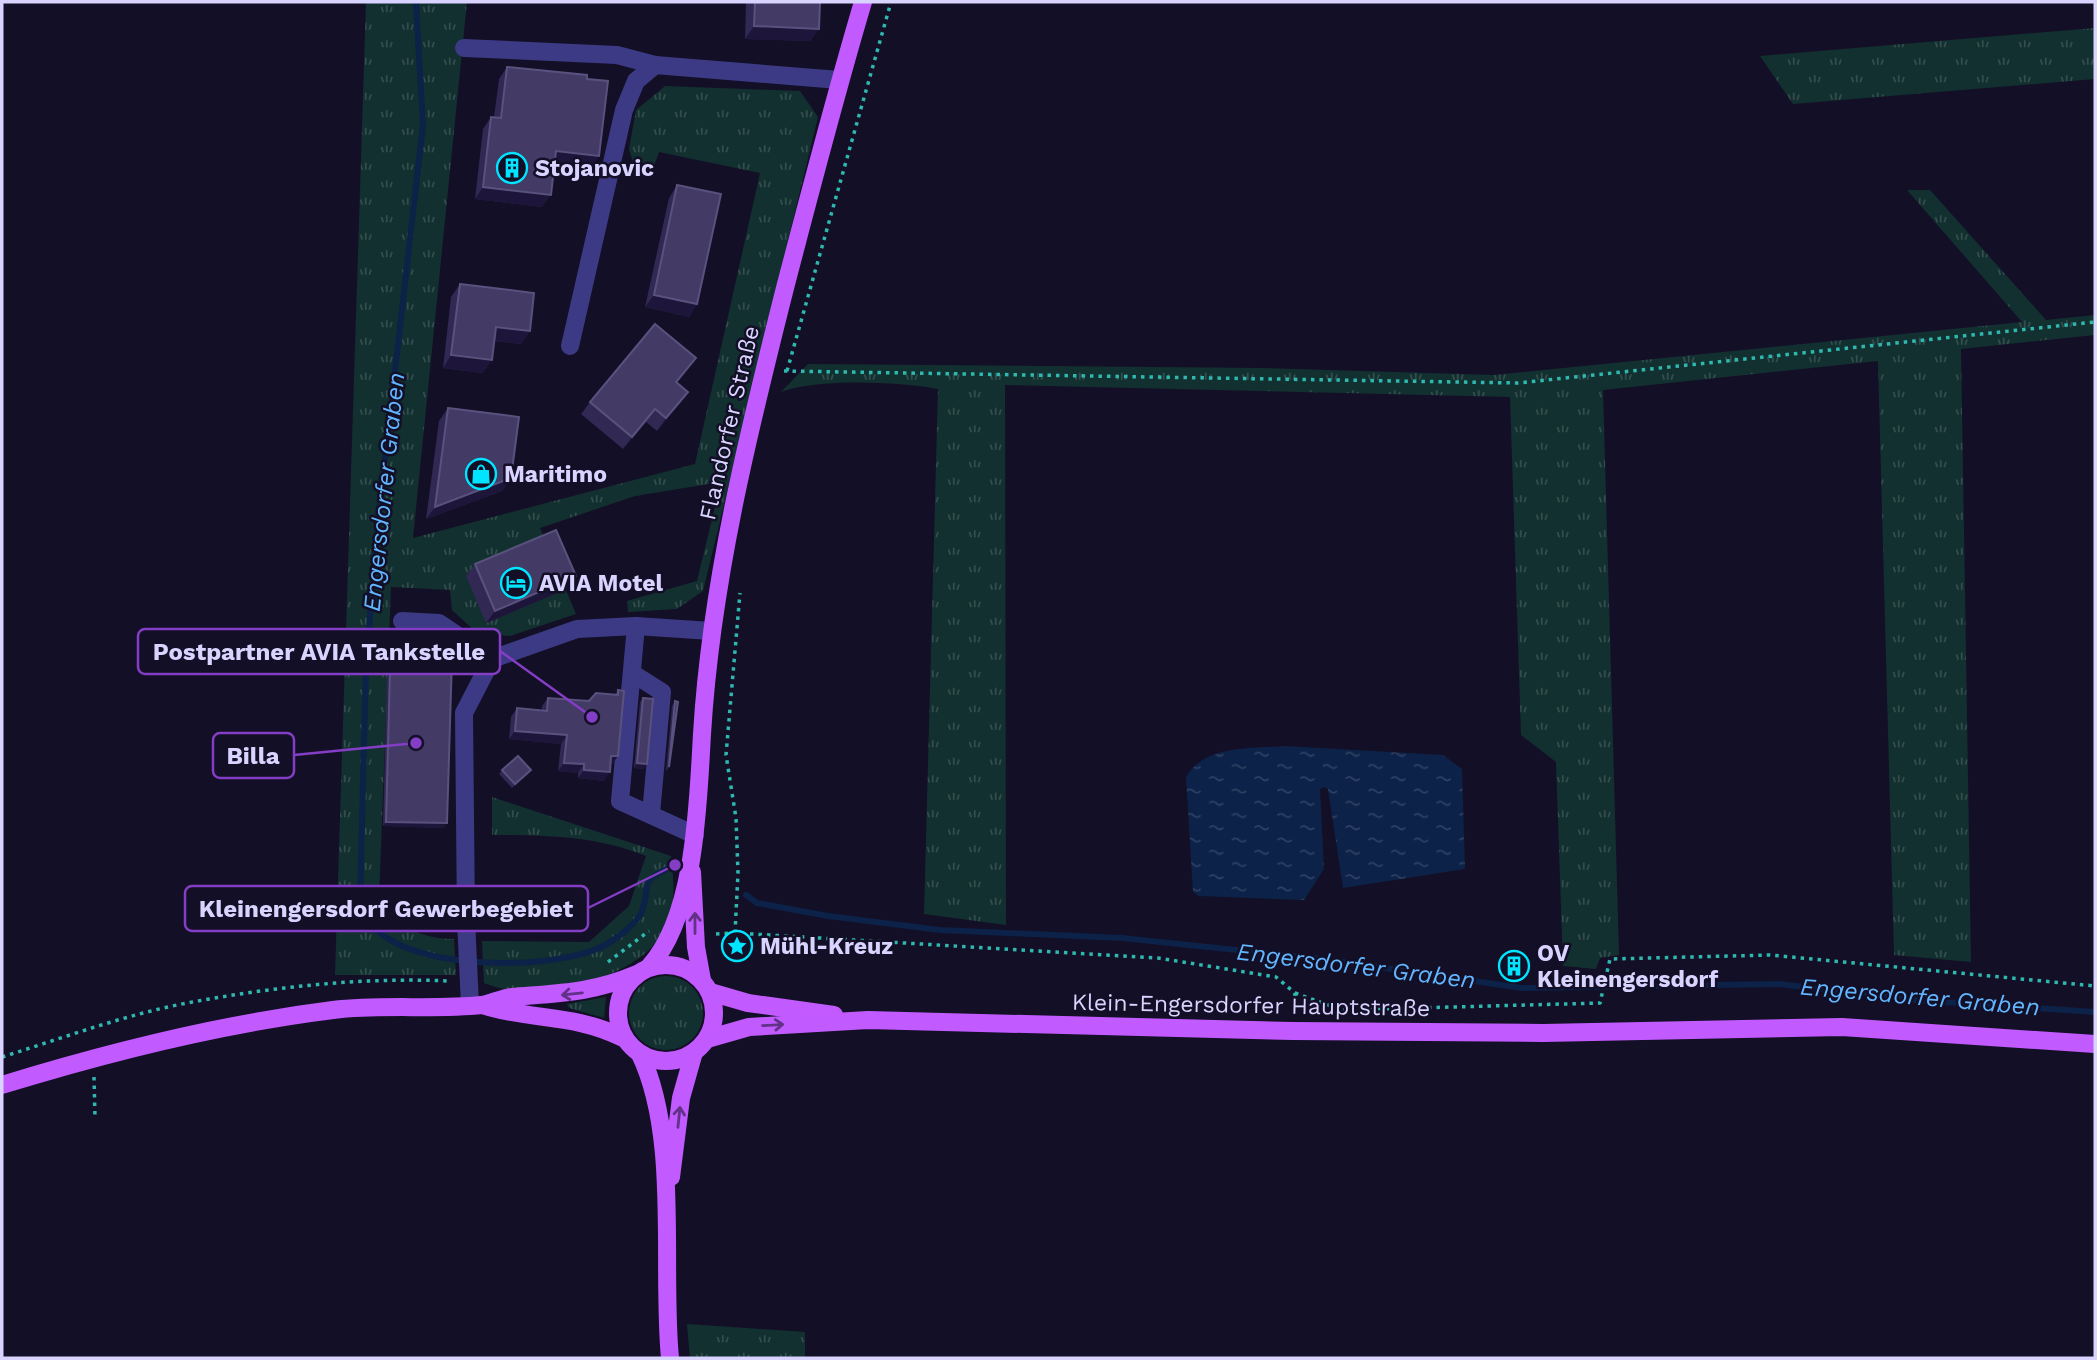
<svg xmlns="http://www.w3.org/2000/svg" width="2097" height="1360" viewBox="0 0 2097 1360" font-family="'Work Sans',sans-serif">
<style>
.grass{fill:url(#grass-tufts)}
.water{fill:url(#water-ripples)}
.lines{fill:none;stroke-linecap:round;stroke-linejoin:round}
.stream{stroke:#0c2248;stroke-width:6}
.path{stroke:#2fb8b0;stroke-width:3.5;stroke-dasharray:3.5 5;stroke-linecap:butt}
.minor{stroke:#3d3a85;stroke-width:18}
.major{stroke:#c25bff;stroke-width:18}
.wall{fill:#312854}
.shaded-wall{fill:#1d163a}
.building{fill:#433a66;stroke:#5a527e;stroke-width:2}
.oneway{stroke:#623188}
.labels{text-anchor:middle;stroke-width:5;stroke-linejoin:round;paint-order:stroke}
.poi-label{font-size:23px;font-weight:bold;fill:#d9d4ff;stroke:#130f26;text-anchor:start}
.street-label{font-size:23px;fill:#d9d4ff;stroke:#130f26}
.water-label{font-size:24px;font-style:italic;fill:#62b6ff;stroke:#130f26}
.leader{fill:none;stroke:#843dc5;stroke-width:2.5}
.callout-dot{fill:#843dc5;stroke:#130f26;stroke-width:2.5}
.callout{fill:#130f26;stroke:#843dc5;stroke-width:2.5}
.callout-label{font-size:24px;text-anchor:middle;font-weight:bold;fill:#d9d4ff}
</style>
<defs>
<pattern id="grass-tufts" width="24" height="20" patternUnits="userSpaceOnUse" patternTransform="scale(1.75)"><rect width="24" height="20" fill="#12302f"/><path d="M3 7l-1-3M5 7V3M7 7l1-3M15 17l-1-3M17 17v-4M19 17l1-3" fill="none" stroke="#344d4e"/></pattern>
<pattern id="water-ripples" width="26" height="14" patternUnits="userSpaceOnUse" patternTransform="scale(1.75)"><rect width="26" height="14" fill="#0c2248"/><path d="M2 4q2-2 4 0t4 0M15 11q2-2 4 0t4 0" fill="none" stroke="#2f4163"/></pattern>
</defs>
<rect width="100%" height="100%" fill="#130f26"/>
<g class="grass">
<path d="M 366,2 L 467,2 L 413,538 L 695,464 L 760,173 L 659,152 L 654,166 L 633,162 L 629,149 L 636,110 L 665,86 L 800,91 L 818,117 L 703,591 L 677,609 L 628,612 L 627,601 L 697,581 L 721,482 L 635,496 L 540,528 L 576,614 L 510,636 L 477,633 L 452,610 L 450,590 L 391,587 L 379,897 C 402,927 416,938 454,939 L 456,975 L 335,975 Z"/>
<polygon points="2095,28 2095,79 1793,104 1760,56"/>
<path d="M 1907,190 L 1930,190 L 2046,320 L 2095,315 L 2095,335 L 1961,349 L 1971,962 L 1894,955 L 1878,361 L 1603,390 L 1619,955 L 1600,958 L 1596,969 L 1563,966 L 1556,762 L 1521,735 L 1510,397 L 1005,385 L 1006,925 L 924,914 L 938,389 C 898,382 819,378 781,392 L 808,364 L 1262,368 L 1494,375 L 2022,322 Z"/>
<path d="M 492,797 L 671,856 C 674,882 677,910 662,935 C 632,981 533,1005 484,983 L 482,941 L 589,942 L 629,906 L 646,856 C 597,836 545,835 492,835 Z"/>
<circle cx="666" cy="1013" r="37"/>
<polygon points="606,997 604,1018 569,1008 567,1004"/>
<polygon points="687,1324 805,1332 805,1358 690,1358"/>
</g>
<path class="water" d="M 1284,746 L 1443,755 L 1462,769 L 1465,869 L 1343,888 L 1328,789 L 1325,787 L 1320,789 L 1324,869 L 1304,900 L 1199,896 L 1193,892 L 1186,777 C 1204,745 1251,749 1284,746 Z"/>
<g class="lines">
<g class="stream">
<path d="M 416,2 L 423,125 L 379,511 L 366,664 L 360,903 C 375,974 551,973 603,946 C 615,940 637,924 642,911 C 651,887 639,881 667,869"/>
<polyline points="746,895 757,903 828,916 940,930 1122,938 1323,959 1522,988 1779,984 1915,1000 2095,1012"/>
</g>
<g class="path">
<polyline points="784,371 1518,383 2095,322"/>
<polyline points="787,371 891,2"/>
<polyline points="735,933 738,873 736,818 726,755 740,593"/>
<polyline points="716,934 735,933 1158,958 1276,977 1295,993 1294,1013"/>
<polyline points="608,962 649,931"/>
<polyline points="1295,993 1342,1010 1600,1003 1610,959 1770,955 2095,986"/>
<path d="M 2,1057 C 63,1038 124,1015 187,1003 C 273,987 362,977 449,981"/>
<polyline points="94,1077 95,1117"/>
</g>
<g class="minor">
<polyline points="464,48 617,55 655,65"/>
<polyline points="570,346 624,110 636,81 655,65 839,80"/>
<polyline points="402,621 439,623 492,659 577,629 636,626 711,631"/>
<polyline points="636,626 620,801 695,835"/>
<polyline points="632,673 662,692 651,814"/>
<polyline points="470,1005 466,920 464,713 492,659"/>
</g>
<g class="major">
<polyline points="692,872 696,947 702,980"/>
<circle cx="666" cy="1013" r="48"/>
<path d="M 649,967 C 696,916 698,801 702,734 C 711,583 748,434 785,288 C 810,192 835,96 863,2"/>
<polyline points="710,992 748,1003 834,1015"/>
<path d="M 482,1005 C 531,1021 573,1013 623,1038"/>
<polyline points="707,1039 749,1027 868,1020 1293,1031 1543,1033 1842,1027 2095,1044"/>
<path d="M 640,1054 C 680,1137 661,1266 670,1358"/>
<path d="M 2,1085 C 109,1052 221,1024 333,1010 C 382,1004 434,1010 482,1005 C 492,1003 502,998 512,997 C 559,993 592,993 637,974"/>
<polyline points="671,1177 681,1098 694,1052"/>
</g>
</g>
<g class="wall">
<polygon points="746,2 820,2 819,29 810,41 745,39"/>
<polygon points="507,67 587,79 599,156 590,168 554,164 542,207 475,199 483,129 491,117 494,117 499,79"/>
<polygon points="677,185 697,304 689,317 645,307 669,198"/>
<polygon points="460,284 530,331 521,344 494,341 483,373 443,368 451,297"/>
<polygon points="696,358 677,383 688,392 679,404 657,431 646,422 623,449 581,414 590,402"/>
<polygon points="448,408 511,478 502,491 426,519 439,421"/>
<polygon points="475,564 567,589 486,623 466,576"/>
<polygon points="391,634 421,656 444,828 383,826 388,638"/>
<polygon points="618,690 612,765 610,765 604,781 578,778 578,773 558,771 561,744 509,739 511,717 517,708 542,710 542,706 548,698 589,701 615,694"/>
<polygon points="643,698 644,769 634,768 640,702"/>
<polygon points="675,701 669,767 666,771 672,706"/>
<polygon points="502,770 528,774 512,788 499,774"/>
</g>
<g class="shaded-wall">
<polygon points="754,26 819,29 810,41 745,39"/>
<polygon points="556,151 599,156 590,168 547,163"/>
<polygon points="483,187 551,195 542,207 475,199"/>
<polygon points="654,295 697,304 689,317 645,307"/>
<polygon points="496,327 530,331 521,344 487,340"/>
<polygon points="451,355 492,360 483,373 443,368"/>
<polygon points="688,392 679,404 657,431 666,418"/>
<polygon points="655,409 646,422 623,449 632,437"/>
<polygon points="511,478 502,491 426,519 435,507"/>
<polygon points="576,576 567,589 486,623 495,611"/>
<polygon points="515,731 567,735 561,744 509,739"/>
<polygon points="611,756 618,756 612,765 604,764"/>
<polygon points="564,763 584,764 578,773 558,771"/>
<polygon points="637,763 647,764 644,769 634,768"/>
<polygon points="584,770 610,772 604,781 578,778"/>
<polygon points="386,822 447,823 444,828 383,826"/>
</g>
<g class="building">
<polygon points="755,2 820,2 819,29 754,26"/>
<polygon points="507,67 587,75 587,79 608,81 599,156 556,151 551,195 483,187 491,117 501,118"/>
<polygon points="677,185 721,194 697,304 654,295"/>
<polygon points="460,284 534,293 530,331 496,327 492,360 451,355"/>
<polygon points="655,324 696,358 676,382 688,392 666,418 655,409 632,437 590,402"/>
<polygon points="448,408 519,417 511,478 435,507"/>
<polygon points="556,530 576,576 495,611 475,564"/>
<polygon points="391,634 422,635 421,656 452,657 447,823 386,822"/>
<polygon points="618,690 624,691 618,756 611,756 610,772 584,770 584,764 564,763 567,735 515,731 517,708 547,711 548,698 589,701 596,693 618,695"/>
<polygon points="643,698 653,699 647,764 637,763"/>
<polygon points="675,701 678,702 669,767"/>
<polygon points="518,756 531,770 515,784 502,770"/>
</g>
<defs><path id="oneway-shaft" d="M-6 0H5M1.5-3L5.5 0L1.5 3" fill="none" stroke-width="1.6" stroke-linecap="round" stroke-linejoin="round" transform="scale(1.75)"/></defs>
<g class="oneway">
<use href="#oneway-shaft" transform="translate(695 923) rotate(-90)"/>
<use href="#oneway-shaft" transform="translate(572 994) rotate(174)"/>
<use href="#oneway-shaft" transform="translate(773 1025) rotate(-3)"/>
<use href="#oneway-shaft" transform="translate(679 1117) rotate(-84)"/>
</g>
<defs>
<g id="building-ring" transform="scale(1.575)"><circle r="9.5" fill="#130f26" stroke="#00e5ff" stroke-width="1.5"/><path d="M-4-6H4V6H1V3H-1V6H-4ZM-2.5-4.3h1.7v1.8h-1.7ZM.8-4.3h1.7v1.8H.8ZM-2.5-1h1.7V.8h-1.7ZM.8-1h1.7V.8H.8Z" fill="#00e5ff"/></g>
<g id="shop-ring" transform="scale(1.575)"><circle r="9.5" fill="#130f26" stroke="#00e5ff" stroke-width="1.5"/><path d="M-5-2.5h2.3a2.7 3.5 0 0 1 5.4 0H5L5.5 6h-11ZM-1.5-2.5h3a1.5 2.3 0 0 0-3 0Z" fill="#00e5ff"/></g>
<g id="hotel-ring" transform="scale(1.575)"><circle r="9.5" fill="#130f26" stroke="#00e5ff" stroke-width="1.5"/><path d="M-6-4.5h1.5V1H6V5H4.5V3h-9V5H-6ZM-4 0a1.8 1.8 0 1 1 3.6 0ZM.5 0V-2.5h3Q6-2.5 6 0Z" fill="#00e5ff"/></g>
<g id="sight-ring" transform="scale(1.575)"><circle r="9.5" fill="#130f26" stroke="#00e5ff" stroke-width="1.5"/><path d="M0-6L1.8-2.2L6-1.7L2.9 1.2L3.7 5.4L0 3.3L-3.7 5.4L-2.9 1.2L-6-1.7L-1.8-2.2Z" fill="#00e5ff"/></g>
</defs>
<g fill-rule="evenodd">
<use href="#building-ring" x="512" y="168"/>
<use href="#shop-ring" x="481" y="474"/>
<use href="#hotel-ring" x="516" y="583"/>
<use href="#sight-ring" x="737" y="946"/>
<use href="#building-ring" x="1514" y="966"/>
</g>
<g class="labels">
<g class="poi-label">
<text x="535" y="176">Stojanovic</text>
<text x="504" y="482">Maritimo</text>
<text x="539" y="591">AVIA Motel</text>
<text x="760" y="954">Mühl-Kreuz</text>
<text x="1537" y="961">OV<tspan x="1537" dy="26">Kleinengersdorf</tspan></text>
</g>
<g class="street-label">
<text transform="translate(729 423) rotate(-77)" y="8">Flandorfer Straße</text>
<text transform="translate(1251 1005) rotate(1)" y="8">Klein-Engersdorfer Hauptstraße</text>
</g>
<g class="water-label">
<text transform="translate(384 492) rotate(-84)" y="8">Engersdorfer Graben</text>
<text transform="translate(1356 966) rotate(7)" y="8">Engersdorfer Graben</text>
<text transform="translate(1920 997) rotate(5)" y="8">Engersdorfer Graben</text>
</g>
</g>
<path class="leader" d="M592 717L500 651M416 743L294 755M675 865L588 908"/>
<g class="callout-dot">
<circle cx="592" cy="717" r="7"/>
<circle cx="416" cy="743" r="7"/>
<circle cx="675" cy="865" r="7"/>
</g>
<g class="callout">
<rect x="138" y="629" width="362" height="45" rx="7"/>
<rect x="213" y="733" width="81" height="45" rx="7"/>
<rect x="185" y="886" width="403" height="45" rx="7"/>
</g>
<g class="callout-label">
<text x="319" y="660">Postpartner AVIA Tankstelle</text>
<text x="253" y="764">Billa</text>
<text x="386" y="917">Kleinengersdorf Gewerbegebiet</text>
</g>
<rect width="2097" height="1360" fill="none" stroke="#d9d4ff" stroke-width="7"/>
</svg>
